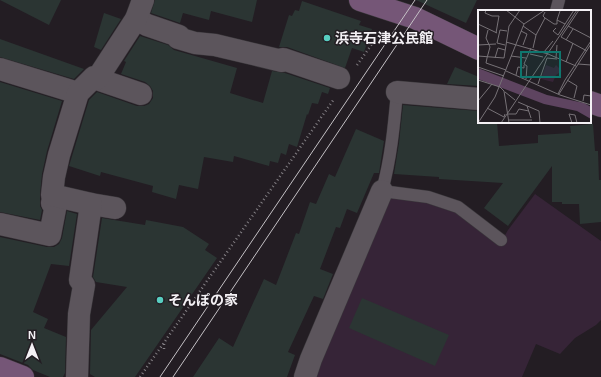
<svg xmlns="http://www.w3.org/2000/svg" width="601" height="377" viewBox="0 0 601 377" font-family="Arial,'Noto Sans JP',sans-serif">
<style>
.green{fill:#362437}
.building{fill:#2b3533}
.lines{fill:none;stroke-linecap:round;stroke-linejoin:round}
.lane-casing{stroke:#3a373b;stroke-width:13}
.street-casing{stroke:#3a373b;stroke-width:23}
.secondary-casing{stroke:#3a373b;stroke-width:23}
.path{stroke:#848085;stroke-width:2.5;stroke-dasharray:1 3;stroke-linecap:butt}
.lane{stroke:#5c555c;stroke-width:12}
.street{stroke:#5c555c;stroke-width:22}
.secondary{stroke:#755677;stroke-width:22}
.tram{stroke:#c4c1c5;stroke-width:1}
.poi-dot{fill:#58cec1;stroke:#231d23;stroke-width:1.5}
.labels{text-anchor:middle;stroke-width:3;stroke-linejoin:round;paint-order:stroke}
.poi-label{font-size:14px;font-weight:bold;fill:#f4f1f5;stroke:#231d23;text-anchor:start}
.inset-road{fill:none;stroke:#777277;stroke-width:1}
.view{fill:#0f766e;fill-opacity:0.15;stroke:#0f766e;stroke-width:2}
.inset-edge{fill:none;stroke:#f4f1f5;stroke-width:2}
</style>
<rect width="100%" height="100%" fill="#231d23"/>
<polygon class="green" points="386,194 428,201 457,211 500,244 508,230 535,194 601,241 601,320 596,325 575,338 560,354 536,344 522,377 313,377"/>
<g class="building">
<polygon points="0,0 61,0 49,25"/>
<polygon points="155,0 257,0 252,22 211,11 209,20 183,13 180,23 151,13"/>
<polygon points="416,0 477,0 466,23"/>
<polygon points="302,1 361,21 359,25 372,29 364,52 352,48 345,68 287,47 279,47 289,15 292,16 295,10 299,11"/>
<polygon points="104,13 121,19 101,50 94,47"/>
<polygon points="140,36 168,45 174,50 237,68 230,93 263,103 272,71 285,73 330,88 328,94 322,92 318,104 312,103 308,115 307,114 297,147 289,144 286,155 281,153 278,163 270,161 269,166 234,156 233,162 204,157 198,189 179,185 176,199 152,192 153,186 101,172 100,176 69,166 89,100 97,92 137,106 144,106 149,104 153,98 153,91 150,86 145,82 121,74 126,62 124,61"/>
<polygon points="0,39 84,69 74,79 0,57"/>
<polygon points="455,67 479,77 479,86 447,84"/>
<polygon points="0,82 62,101 47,151 42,174 40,194 40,206 42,210 40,220 0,212"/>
<polygon points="403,105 479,111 479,122 497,122 499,146 538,143 538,135 571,133 570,126 593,124 595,151 598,151 599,180 601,180 601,222 580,224 579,204 562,204 562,202 552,202 552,166 508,226 484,208 503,183 439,179 439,177 394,174 399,143"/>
<polygon points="356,129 384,141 379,173 374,173 357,213 347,209 340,228 336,227 320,269 333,274 323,299 314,296 288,352 295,355 287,377 193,377 219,338 233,347 264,279 276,285 296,233 299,234 310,202 316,204 329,174 335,177"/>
<polygon points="67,211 77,214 69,266 51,264 33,312 48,319 44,328 66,337 65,373 63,377 50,377 33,370 28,365 0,354 0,237 47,247 54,247 59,244 62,238"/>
<polygon points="102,218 145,225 146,220 183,227 209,244 205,250 217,258 135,377 95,377 90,374 91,330 127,287 96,282 93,277"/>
<polygon points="362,298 449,335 435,366 349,328"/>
</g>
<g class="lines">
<g class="lane-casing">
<g id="lane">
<polyline points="556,11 559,0"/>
<path d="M 397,92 C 394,126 391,158 382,191 L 428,197 L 458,207 L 501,240"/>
</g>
</g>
<g class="street-casing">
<g id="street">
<polyline points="136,19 147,25 179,36 178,38 195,43 215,45 282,61 283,59 339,78"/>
<polyline points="0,69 78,93"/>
<polyline points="97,79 141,94"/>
<polyline points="397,92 479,99"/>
<polyline points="91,204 115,208"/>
<polyline points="0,224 50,235 56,204 52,203 54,195"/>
<polyline points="77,377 79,314 84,285 80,280 91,204 52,195 54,177 59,155 78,93 94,77 97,79 136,19 143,0"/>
<polyline points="305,377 311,359 382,191"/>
</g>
</g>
<g class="secondary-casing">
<g id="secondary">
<polyline points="360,0 415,18 479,49"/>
<polyline points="590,102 601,106"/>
<polyline points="0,368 23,377"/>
</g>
</g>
<g class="path">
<polyline points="357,65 382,30"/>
<polyline points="164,344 164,352"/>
<polyline points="140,377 334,99"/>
</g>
<use href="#lane" class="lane"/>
<use href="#street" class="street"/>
<use href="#secondary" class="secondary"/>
<g class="tram">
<polyline points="160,377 415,0"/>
<polyline points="173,377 427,0"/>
</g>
</g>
<g class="poi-dot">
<circle cx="327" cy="38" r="4"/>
<circle cx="160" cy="300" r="4"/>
</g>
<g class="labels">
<g class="poi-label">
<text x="335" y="43">浜寺石津公民館</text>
<text x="168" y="305">そんぽの家</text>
</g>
</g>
<g transform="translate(478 10)">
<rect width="113" height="113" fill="#231d23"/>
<path d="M 68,55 L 76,58 L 78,55 L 84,61 L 78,65 L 75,72 L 63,69 Z" fill="#362437"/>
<path d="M 0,58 L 69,85 L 106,93 L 113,97 L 113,109 L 99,101 L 66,94 L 0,69 Z" fill="#5e4460"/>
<path class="inset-road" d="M 8,0 L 7,3 L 14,6 L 21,6 L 18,23M 28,0 L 46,14M 101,0 L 83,27 L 109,41M 82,1 L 79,10 L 87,14M 67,8 L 76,14 L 79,14 L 79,10M 0,14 L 19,23M 45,16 L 58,25M 90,16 L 113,28M 78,18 L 75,21 L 80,25 L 96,0M 43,21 L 49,24 L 45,35M 88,30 L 95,19M 28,32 L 70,44 L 98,56M 0,35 L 18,34M 27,35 L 19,33 L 22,20 L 29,21M 55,38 L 58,25 L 67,8 L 65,6 L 67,2M 66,42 L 75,31M 52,44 L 65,47M 0,46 L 26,48 L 31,16 L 42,0M 33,46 L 48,48M 9,48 L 12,37 L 8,28 L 10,20M 9,48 L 8,53 L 28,60M 17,48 L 20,38 L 27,40M 78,48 L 79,35M 88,52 L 95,33M 100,54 L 113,55M 0,57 L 26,66M 28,61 L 82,85 L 113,95M 38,65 L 40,57 L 46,58 L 46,55M 48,69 L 49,56 L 46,54 L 53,38M 0,70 L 22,77 L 26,81 L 31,113M 89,70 L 99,76 L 96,88M 60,74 L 69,48 L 79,49M 27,82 L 37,90M 80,84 L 87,70 L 113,31M 81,84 L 113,34M 0,91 L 14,74M 105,91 L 106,85 L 113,86M 40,92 L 61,101 L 62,113M 49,96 L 53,108M 9,98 L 26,107 L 27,104M 30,104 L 38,104 L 41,99 L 51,101M 30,110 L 54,110M 0,113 L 17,87 L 46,14 L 67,0M 23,113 L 99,0M 94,113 L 91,104 L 97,105 L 99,113"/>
<path class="view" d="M 43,42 L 82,42 L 82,67 L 43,67 Z"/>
<rect width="113" height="113" class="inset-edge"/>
</g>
<g transform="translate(32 345)" stroke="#231d23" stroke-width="3" paint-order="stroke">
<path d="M0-3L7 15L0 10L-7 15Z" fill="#f4f1f5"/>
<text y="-6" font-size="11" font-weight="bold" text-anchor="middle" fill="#f4f1f5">N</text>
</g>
</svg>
